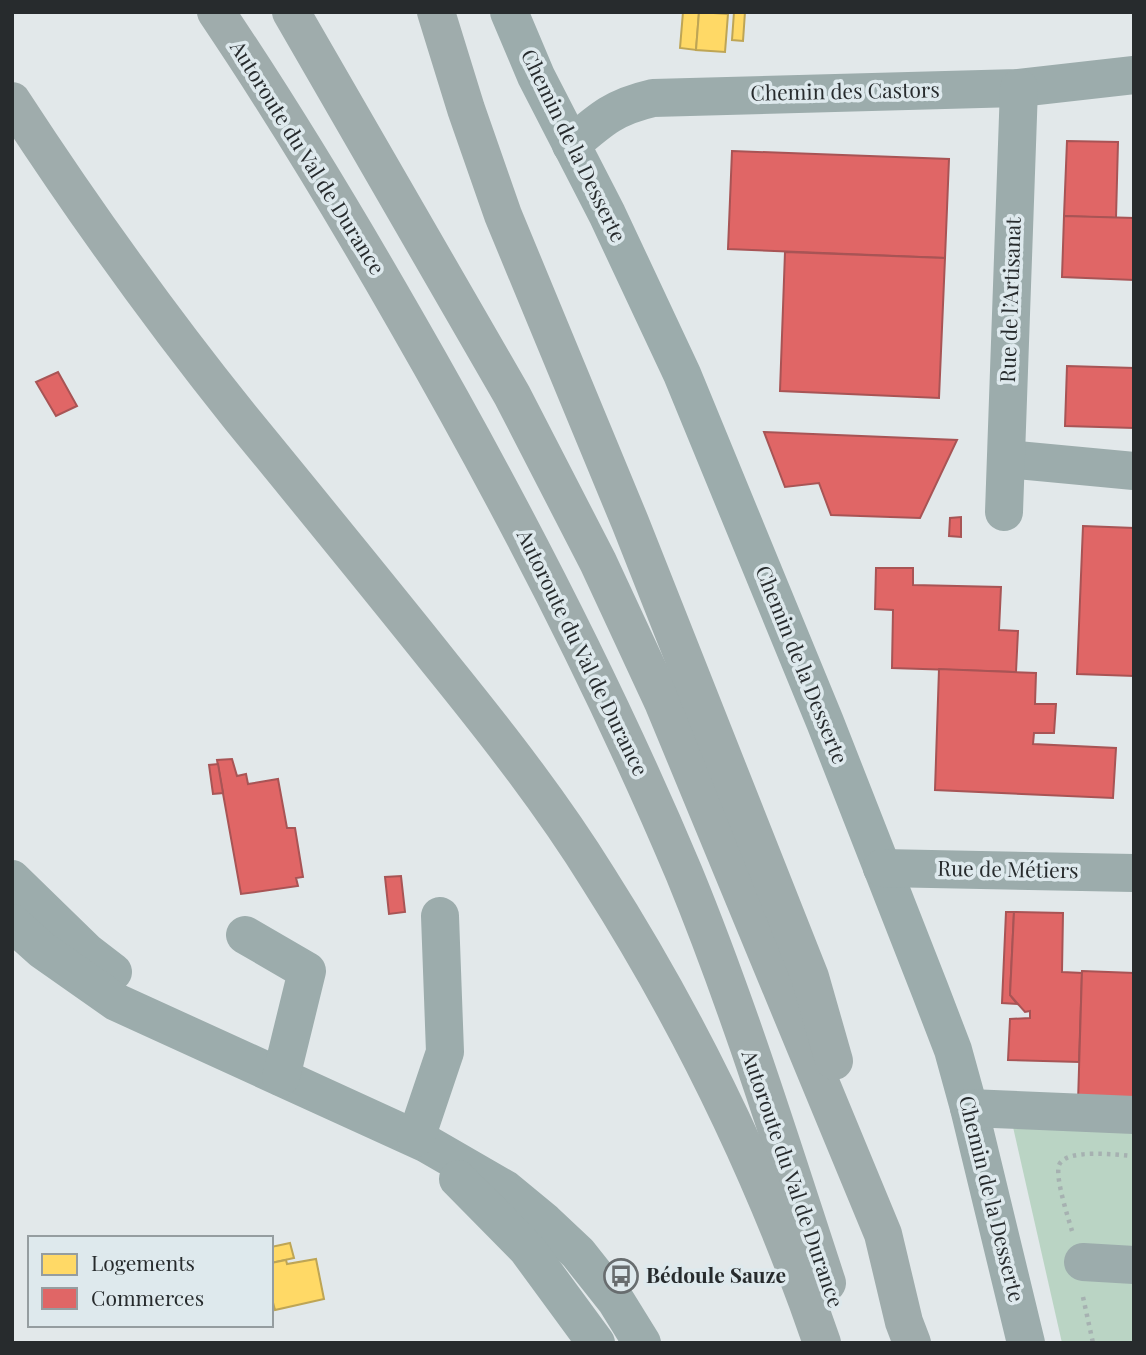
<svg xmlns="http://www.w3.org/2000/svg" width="1146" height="1355" viewBox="0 0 1146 1355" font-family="'Playfair Display',serif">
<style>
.green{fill:#bad4c4}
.homes{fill:#ffd966;stroke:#bea555;stroke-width:2}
.shops{fill:#e06666;stroke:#a85455;stroke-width:2}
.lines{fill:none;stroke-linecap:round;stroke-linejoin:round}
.path{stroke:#a6b1b1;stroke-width:4.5;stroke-dasharray:3.5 5;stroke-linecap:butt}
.minor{stroke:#9cacac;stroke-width:38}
.highway{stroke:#9facac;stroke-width:38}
.labels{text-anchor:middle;stroke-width:7;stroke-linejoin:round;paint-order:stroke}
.street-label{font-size:21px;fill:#272b2d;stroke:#dee9ed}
.poi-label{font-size:21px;font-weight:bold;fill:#272b2d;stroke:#dee9ed;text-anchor:start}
</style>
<rect width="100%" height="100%" fill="#e2e8ea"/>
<polygon class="green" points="1013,1127 1134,1131 1134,1343 1062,1343"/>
<g class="homes">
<polygon points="683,12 699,12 696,50 680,48"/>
<polygon points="699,12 728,14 725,52 696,50"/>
<polygon points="734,12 745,12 743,41 732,40"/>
<polygon points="290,1243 294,1258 271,1263 271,1247"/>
<polygon points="316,1259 324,1299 275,1310 271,1295 271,1263 286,1260 287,1264"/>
</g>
<g class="shops">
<polygon points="1067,141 1118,142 1116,218 1064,216"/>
<polygon points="732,151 949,159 945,258 728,249"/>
<polygon points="1064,216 1134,218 1134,280 1062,277"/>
<polygon points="785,252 945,258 939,398 780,391"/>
<polygon points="1067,366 1134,368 1134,428 1065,426"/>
<polygon points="58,372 77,406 56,416 36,382"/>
<polygon points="764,432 957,440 920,518 831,515 819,483 785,487"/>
<polygon points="961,517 961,537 949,536 950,518"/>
<polygon points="1083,526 1134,528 1134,676 1077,674"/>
<polygon points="876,568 913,568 913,585 1001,587 999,630 1018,631 1016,672 892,668 893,610 875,609"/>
<polygon points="939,669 1036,673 1035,704 1056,704 1054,733 1034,733 1033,744 1116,748 1113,798 935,790"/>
<polygon points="232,759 237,776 246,774 248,784 278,779 287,828 295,828 303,877 296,878 298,886 241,894 217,760"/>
<polygon points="218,764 223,793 213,794 209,765"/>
<polygon points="401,876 405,912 389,914 385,877"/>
<polygon points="1006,912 1014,912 1010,995 1017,1004 1002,1003"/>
<polygon points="1014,912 1063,913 1062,972 1082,973 1079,1062 1008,1060 1010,1019 1030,1018 1030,1011 1025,1012 1010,995"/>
<polygon points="1082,971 1134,973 1134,1104 1078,1102"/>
</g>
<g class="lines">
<g class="path">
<path d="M 1072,1231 C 1068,1217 1055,1178 1059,1165 C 1066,1148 1118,1155 1134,1156"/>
<polyline points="1083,1297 1093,1343"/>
</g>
<g class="minor">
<polyline points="509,12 536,76 607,214 682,374 825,722 930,990 953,1050 969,1108 1026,1343"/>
<path d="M 571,145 C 601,119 614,107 653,98 L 1019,88 L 1134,75"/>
<polyline points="1006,459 1134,471"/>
<polyline points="1004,512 1019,88"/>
<polyline points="882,868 1134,873"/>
<polyline points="12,879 87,952 113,972"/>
<polyline points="12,923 42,950 116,1002 427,1144 505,1189 545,1222 578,1253 616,1301 642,1343"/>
<polyline points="245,935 307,971 281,1077"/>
<polyline points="969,1108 1134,1115"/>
<polyline points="416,1138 445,1052 440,916"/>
<polyline points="458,1179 527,1249 596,1343"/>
<polyline points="1083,1262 1134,1265"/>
</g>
<g class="highway">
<path d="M 216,12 C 284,113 346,216 406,321 C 509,500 604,683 684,873 C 739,1007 782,1146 827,1283"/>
<polyline points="291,12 512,395 598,562 663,702 883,1234 904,1322 912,1343"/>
<polyline points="436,12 466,109 503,215 630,522 810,977 834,1061"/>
<path d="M 12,101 C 83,210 159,316 240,417 C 308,500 376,583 443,667 C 498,735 552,804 598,878 C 691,1024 766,1180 822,1343"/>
</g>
</g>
<defs>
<g id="bus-ring" transform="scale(1.75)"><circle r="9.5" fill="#dee9ed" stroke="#686d6f" stroke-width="1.5"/><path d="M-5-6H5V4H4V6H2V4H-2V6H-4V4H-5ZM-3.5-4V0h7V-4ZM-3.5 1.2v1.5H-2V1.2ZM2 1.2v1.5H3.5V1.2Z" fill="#686d6f"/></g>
</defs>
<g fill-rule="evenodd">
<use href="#bus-ring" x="621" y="1276"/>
</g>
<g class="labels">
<g class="street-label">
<text transform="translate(845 92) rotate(-1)" y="7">Chemin des Castors</text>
<text transform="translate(573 146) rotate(64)" y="7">Chemin de la Desserte</text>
<text transform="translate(307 158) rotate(58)" y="7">Autoroute du Val de Durance</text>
<text transform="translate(1011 300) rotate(-88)" y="7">Rue de l’Artisanat</text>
<text transform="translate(582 653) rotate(64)" y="7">Autoroute du Val de Durance</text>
<text transform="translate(801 665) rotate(68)" y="7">Chemin de la Desserte</text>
<text transform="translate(1008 870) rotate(1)" y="7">Rue de Métiers</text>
<text transform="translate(792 1179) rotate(71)" y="7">Autoroute du Val de Durance</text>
<text transform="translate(991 1199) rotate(76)" y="7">Chemin de la Desserte</text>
</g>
<g class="poi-label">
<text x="646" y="1283">Bédoule Sauze</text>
</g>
</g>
<rect width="1146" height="1355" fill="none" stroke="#272b2d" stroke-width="28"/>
<rect x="28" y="1236" width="245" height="91" fill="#dee9ed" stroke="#959da0" stroke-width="2"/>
<rect x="42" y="1254" width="35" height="21" fill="#ffd966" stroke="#959da0" stroke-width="2"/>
<text x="91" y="1271" font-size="21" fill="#272b2d">Logements</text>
<rect x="42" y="1288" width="35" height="21" fill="#e06666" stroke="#959da0" stroke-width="2"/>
<text x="91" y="1306" font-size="21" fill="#272b2d">Commerces</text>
</svg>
